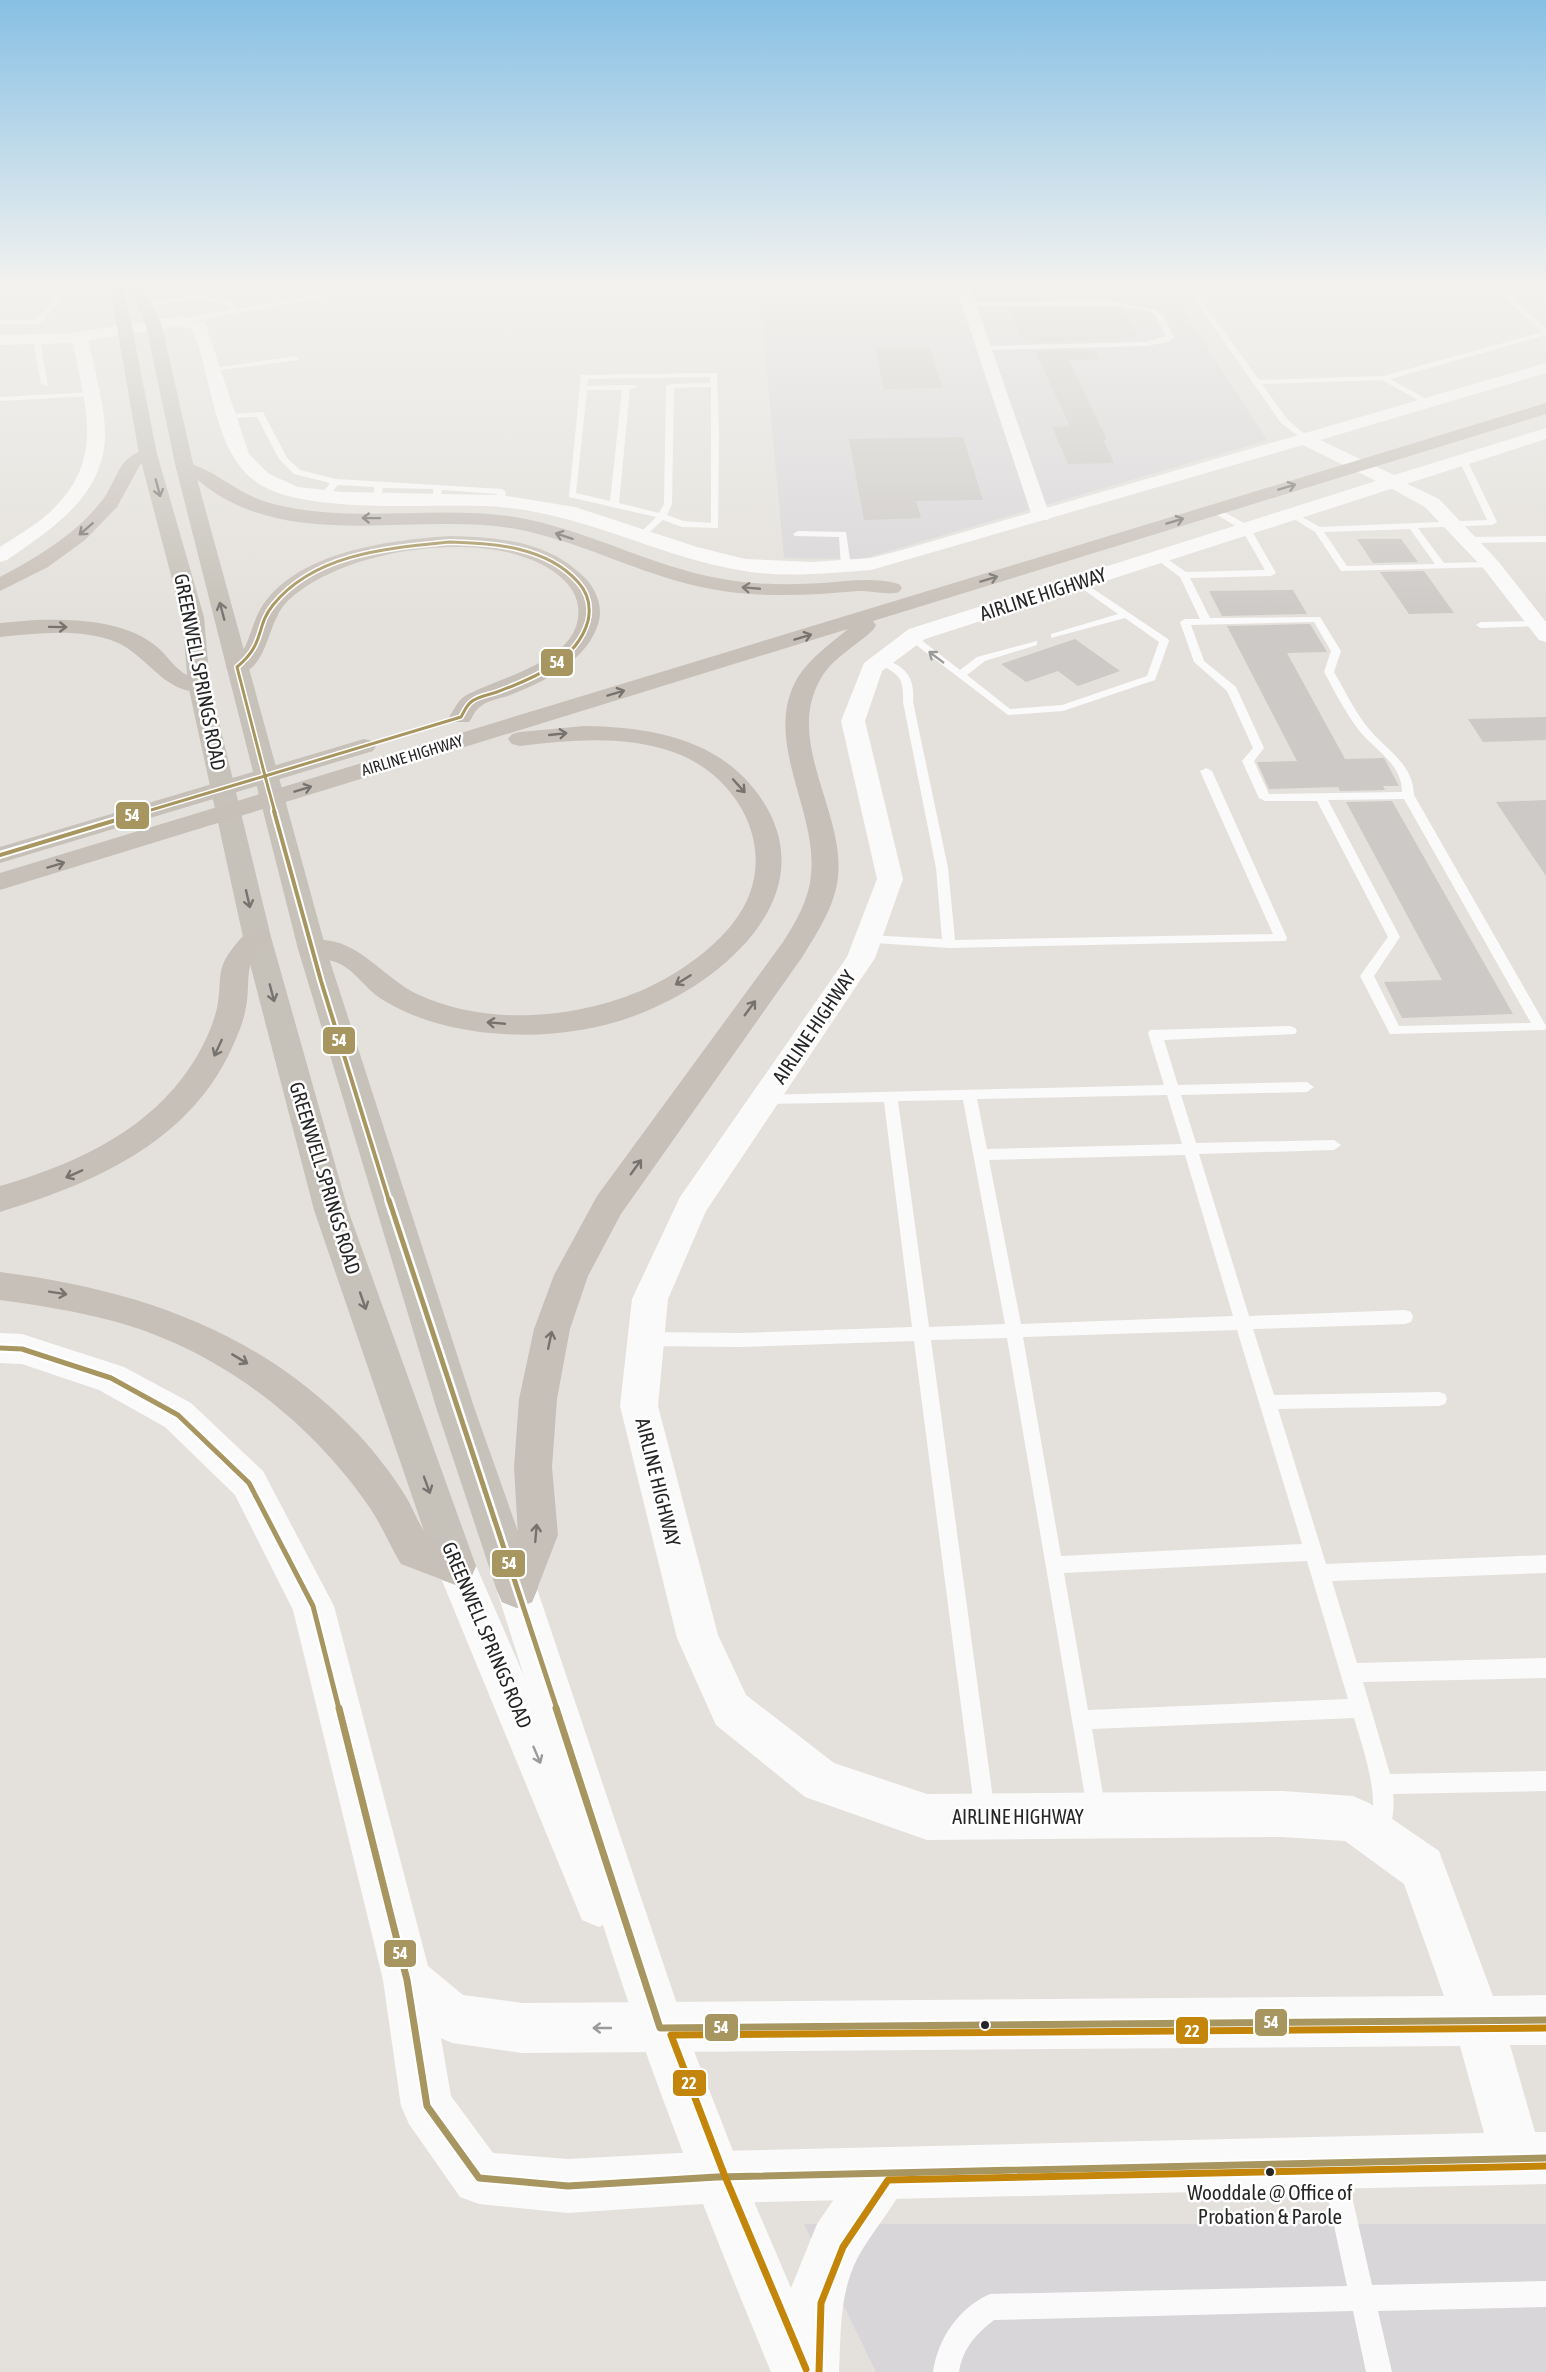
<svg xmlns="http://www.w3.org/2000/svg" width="1546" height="2372" viewBox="0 0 1546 2372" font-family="'Asap Condensed',sans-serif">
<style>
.industrial{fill:#d8d6d8}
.building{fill:#ccc9c6}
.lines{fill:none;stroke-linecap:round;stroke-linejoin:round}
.service{fill:#fbfafa;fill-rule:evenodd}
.minor{fill:#fbfafa;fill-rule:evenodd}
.tertiary{fill:#fbfafa;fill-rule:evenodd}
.secondary{fill:#fbfafa;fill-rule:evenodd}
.primary{fill:#c6c2b9;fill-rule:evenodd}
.trunk{fill:#c7c0b8;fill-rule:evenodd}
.bus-1-far3-casing{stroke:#fff;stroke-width:6}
.bus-1-far2-casing{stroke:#fff;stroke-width:8}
.bus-1-far1-casing{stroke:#fff;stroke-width:10}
.bus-1-casing{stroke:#fff;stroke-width:11}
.bus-2-casing{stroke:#fff;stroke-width:11}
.bus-1-far3{stroke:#a89661;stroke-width:3}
.bus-1-far2{stroke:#a89661;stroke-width:4}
.bus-1-far1{stroke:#a89661;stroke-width:5}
.bus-1{stroke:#a89661;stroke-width:7}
.bus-2{stroke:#c3860a;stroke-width:7}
.oneway{stroke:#76736f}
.oneway2{stroke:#767470}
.oneway3{stroke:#9b9b9b}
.bus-dot{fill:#262626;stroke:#fff;stroke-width:2}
.labels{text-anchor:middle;stroke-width:5;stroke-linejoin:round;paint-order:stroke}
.far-street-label{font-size:16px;fill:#262626;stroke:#fff}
.street-label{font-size:20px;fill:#262626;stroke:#fff}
.near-bus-label{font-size:21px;fill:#262626;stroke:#fff}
.line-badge{stroke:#fff;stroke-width:2}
.badge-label{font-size:16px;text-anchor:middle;font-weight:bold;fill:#fff}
</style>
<rect width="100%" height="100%" fill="#e4e1dc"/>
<g class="industrial">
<polygon points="759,287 1168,287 1267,440 862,559 784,558"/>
<polygon points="804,2224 1546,2224 1546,2372 876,2372"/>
</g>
<g class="building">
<polygon points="1111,307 1124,310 1138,337 1032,343 1030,338 1021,338 1009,308"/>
<polygon points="930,347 942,388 884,389 875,348"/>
<polygon points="1095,350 1100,359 1069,360 1107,440 1103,440 1114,463 1068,464 1052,427 1070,426 1035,351"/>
<polygon points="963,437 983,500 916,501 921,518 864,520 849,439"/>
<polygon points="1357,539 1401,539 1418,562 1373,563"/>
<polygon points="1424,571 1454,613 1409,614 1380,572"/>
<polygon points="1293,590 1307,614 1222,616 1209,591"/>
<polygon points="1310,624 1327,652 1287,653 1345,759 1384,758 1399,786 1383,786 1385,790 1340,791 1338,787 1269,789 1257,762 1297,761 1227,626"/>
<polygon points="1075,639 1120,671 1078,686 1058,671 1026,682 1001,664"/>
<polygon points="1546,717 1546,740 1483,742 1468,719"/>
<polygon points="1546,800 1546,876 1496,802"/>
<polygon points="1392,801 1513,1014 1402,1018 1384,982 1442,980 1346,802"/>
</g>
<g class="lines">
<g class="service">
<polygon points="99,287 121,288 67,293 40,324 0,324 0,320 35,320 63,290"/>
<path d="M 364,287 L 379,287 L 181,323 L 178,319 L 232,310 C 212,292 169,303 145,307 L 142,305 L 186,296 L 226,299 L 239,309 Z"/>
<polygon points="1186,287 1192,287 1259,380 1383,376 1542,332 1493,287 1500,287 1507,293 1546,292 1546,296 1511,297 1546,328 1546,335 1390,379 1430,401 1431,403 1427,405 1382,380 1262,384 1287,419 1308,437 1309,439 1305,441 1281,423"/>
<polygon points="1111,301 1154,309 1162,314 1174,337 1168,342 1146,346 986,350 983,346 1146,342 1166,336 1155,315 1150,312 1111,305 970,306 967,304 970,302"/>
<polygon points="33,338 40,340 48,386 41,384"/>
<polygon points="296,356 299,360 213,371 209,369"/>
<path d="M 717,373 L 719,432 L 718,528 L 682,527 L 663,520 L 643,538 L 638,535 L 656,517 L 569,497 L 581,375 ZM 710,377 L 710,383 L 670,384 L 666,386 L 664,504 L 659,513 L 619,503 L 630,389 L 638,387 L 634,385 L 587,386 L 588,379 ZM 711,387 L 711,523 L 683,521 L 667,515 L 672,504 L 674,388 ZM 587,390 L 622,390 L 610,501 L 576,493 Z"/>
<polygon points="94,392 91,396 0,401 0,397"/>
<polygon points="263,412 287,458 300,470 336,479 502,489 506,492 504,501 497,503 497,494 442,490 441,497 437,500 433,497 433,489 383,488 382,493 378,496 374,493 374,487 338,485 327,498 321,498 320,496 330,483 294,474 279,459 257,417 228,418 224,416 228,414"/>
<path d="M 1463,457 L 1467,460 L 1497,522 L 1493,525 L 1418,528 L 1444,563 L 1491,562 L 1494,563 L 1494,567 L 1341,571 L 1315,532 L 1286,514 L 1293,512 L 1320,527 L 1487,520 L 1459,460 ZM 1410,529 L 1435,564 L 1347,566 L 1324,532 Z"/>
<path d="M 1214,506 L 1249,526 L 1276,573 L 1271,576 L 1190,578 L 1210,618 L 1320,617 L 1341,651 L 1334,672 C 1344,689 1353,708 1365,724 C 1383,749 1413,761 1414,795 L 1546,1026 L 1545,1030 L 1390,1034 L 1360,976 L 1388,937 L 1317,801 L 1265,801 L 1259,798 L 1242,761 L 1253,748 L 1227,691 L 1194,662 L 1180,622 L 1185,619 L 1200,619 L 1180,577 L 1152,556 L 1160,554 L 1186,572 L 1265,570 L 1242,530 L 1211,511 L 1211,507 ZM 1314,622 L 1331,651 L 1324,672 C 1334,690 1343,708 1355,725 C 1370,748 1402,761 1402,792 L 1269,794 L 1254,761 L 1264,748 L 1236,687 L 1204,661 L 1191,625 ZM 1404,799 L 1531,1023 L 1399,1026 L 1374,976 L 1400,937 L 1328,800 Z"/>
<polygon points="798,531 846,532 851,566 846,569 841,566 839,537 795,536 793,534"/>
<polygon points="1546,536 1546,542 1467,543 1462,540 1467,537"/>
<polygon points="1080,580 1168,639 1169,641 1155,680 1063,711 1008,715 907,638 916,636 960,670 977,657 1037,641 1037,645 985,661 967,675 1010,709 1062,705 1147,676 1159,642 1125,618 1051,638 1051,634 1118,614 1077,585 1077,581"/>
<polygon points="1537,621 1542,624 1540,626 1481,628 1476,625 1481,622"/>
<path d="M 881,658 C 906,666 915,677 913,702 L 948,868 L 955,940 L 1273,934 L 1200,771 L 1206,768 L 1212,771 L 1287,938 L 1286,941 L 949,948 L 861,942 L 860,939 L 866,935 L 942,939 L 936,868 L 903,702 C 904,677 899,674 877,663 L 876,661 Z"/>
<path d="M 1290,1026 L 1295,1028 L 1297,1031 L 1295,1034 L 1164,1040 L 1178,1085 L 1307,1082 L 1314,1087 L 1307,1092 L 1181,1095 L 1196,1143 L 1334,1140 L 1341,1145 L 1334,1150 L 1199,1154 L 1249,1316 L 1405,1310 L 1411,1312 L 1413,1317 L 1411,1322 L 1405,1324 L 1253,1329 L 1274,1395 L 1439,1392 L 1445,1394 L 1447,1399 L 1445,1404 L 1439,1406 L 1278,1409 L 1326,1564 L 1546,1555 L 1546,1573 L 1332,1581 L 1357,1663 L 1546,1658 L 1546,1678 L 1363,1682 L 1390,1774 L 1546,1771 L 1546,1791 L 1393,1794 C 1395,1809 1392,1825 1386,1838 L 1379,1841 L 1372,1838 C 1366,1826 1374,1815 1373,1801 C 1372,1773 1362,1746 1354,1718 L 1092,1729 L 1106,1813 L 1103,1820 L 1096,1823 L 1089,1820 L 1007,1338 L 931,1340 L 995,1814 L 992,1821 L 985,1824 L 978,1821 L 975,1814 L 914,1341 L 741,1347 L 646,1346 L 640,1344 L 638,1339 L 640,1334 L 646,1332 L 741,1333 L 912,1327 L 884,1102 L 765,1104 L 758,1099 L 760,1095 L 1164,1085 L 1148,1033 L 1150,1030 ZM 1167,1095 L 1182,1144 L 987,1149 L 977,1099 ZM 963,1100 L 1005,1324 L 929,1327 L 898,1101 ZM 1185,1155 L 1233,1316 L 1021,1324 L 989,1160 ZM 1237,1330 L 1302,1544 L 1061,1556 L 1023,1337 ZM 1307,1561 L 1348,1699 L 1088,1710 L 1064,1573 Z"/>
<path d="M 1334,2158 L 1342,2162 L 1346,2170 L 1372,2285 L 1546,2281 L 1546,2307 L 1378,2311 L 1392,2372 L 1366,2372 L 1353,2311 L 994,2320 C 976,2334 963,2348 959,2372 L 933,2372 C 938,2339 958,2308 990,2294 L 1347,2286 L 1322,2170 L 1326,2162 Z"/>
</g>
<g class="minor">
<polygon points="956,287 970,287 1050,516 1048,520 1034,520 1032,516"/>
<path d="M 80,332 L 88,337 C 93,365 105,405 105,432 C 106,495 53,528 7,560 L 0,562 L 0,547 C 16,536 35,526 49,513 C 108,459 84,405 72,337 Z"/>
<polygon points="1393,477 1439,499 1498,561 1546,622 1546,642 1539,640 1484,569 1425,507 1387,486 1384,482"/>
</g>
<path class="tertiary" d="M 181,316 L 204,323 L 206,326 L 249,454 L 269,474 L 298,487 L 342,492 L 500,495 L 575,507 L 697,547 L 745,559 L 811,562 L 871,558 L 902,550 L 1546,363 L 1546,373 L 1320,440 L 1394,475 L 1546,428 L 1546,439 L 925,639 L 882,671 L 865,721 L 903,879 L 875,958 L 706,1211 L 668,1299 L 658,1406 L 718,1635 L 746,1695 L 834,1763 L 927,1794 L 1282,1791 L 1353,1796 L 1369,1803 L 1439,1851 L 1493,1996 L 1546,1995 L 1546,2045 L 1510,2045 L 1535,2132 L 1546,2132 L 1546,2184 L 717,2203 L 568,2213 L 479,2204 L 460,2197 L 409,2124 L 401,2106 L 383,1980 L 293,1610 L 235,1495 L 165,1427 L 99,1390 L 22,1364 L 0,1363 L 0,1333 L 22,1334 L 124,1367 L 191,1403 L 263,1471 L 334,1606 L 428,1966 L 463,1995 L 522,2003 L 1444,1996 L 1404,1884 L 1345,1841 L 1282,1837 L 927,1840 L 805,1797 L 716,1725 L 677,1638 L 620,1406 L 632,1299 L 680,1197 L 847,957 L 877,879 L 841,721 L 864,663 L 909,629 L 1376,481 L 1303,445 L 871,570 C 830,573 786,578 744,571 C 661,558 586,514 500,507 C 439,502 301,517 255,481 C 213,450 212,375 192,329 L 180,326 L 71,343 L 0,345 L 0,335 L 71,333 ZM 441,2038 L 452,2043 L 522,2053 L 1460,2046 L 1484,2133 L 717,2151 L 568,2159 L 493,2153 L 451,2096 Z"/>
<path class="secondary" d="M 456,1547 L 470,1552 L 524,1676 L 496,1588 L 502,1574 L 517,1568 L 532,1574 L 685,2028 L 740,2169 L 791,2288 L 817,2224 L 865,2154 L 884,2147 L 903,2154 L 910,2173 C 897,2205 873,2229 857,2259 C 839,2295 841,2333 839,2372 L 771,2372 C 710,2224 651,2077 603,1925 L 599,1927 L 582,1920 L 436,1566 L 442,1552 Z"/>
<g class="primary">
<polygon points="110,287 124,287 157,454 204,617 210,685 271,937 348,1210 476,1566 470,1580 456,1585 442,1580 436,1566 314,1210 243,937 188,685 182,617 139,454"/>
<polygon points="130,287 144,287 162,326 194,468 326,949 474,1407 538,1588 532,1602 517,1608 502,1602 496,1588 436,1407 298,949 176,468 146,326"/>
</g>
<g class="trunk">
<path d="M 1546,403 L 1546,414 L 873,621 L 876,625 L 873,630 C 856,646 831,659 820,680 C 785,742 845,812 838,877 C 835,906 818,931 803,956 L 621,1214 L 588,1276 L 570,1329 L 557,1399 L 552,1467 L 558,1535 L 532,1602 L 517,1608 L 502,1602 L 496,1588 L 518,1535 L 514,1467 L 519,1399 L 534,1329 L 554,1275 L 597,1196 L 783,942 C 796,922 809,899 811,875 C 818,810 761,739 798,677 C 811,657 830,644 848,629 L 0,890 L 0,873 Z"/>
<path d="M 148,449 L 157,454 L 140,465 L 117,507 L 85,540 L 48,567 L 0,591 L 0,577 C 38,557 78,533 104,498 C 119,476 118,456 148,449 Z"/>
<path d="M 185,462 C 216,470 239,495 270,503 C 349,525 434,504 515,517 C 587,529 651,567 723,579 C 756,585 790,585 823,583 C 850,581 872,577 899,584 L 902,588 L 899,592 C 887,596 873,590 859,591 C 801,596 746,599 688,584 C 630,569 575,540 516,529 C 413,511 286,554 199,481 C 192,475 181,475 176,468 Z"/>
<path d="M 450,536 C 498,537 547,541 583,576 C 595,587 603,605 599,621 C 589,660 544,682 510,695 C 500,699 487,700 480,707 C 475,710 473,717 469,722 L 453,722 L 449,717 C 454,710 458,700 465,696 C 500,676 585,661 578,606 C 575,583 551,568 532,560 C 468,533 352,550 297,593 C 289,599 281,607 277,617 C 266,637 262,680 229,672 L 226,667 C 231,659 240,655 245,647 C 253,630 255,613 268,598 C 308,550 392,540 450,536 Z"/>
<path d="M 35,620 C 73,619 120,620 152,643 C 164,651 171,664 182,672 C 191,679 204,676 210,685 L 207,690 C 168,700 148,655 116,642 C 80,628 38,633 0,637 L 0,623 Z"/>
<path d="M 584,726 C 650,727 717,738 758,794 C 828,890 728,979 642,1013 C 599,1030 551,1037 504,1034 C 463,1032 419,1022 383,1000 C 366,990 355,970 338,963 C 327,958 313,959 302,956 L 298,949 L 302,942 C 353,929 378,975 417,994 C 487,1027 578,1019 647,988 C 682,972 724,942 743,908 C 778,845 736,774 673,752 C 624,735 571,740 520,746 L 512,744 L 508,739 L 512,734 L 520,732 Z"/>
<polygon points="364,739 373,741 376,746 373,751 0,863 0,847"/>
<path d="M 257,928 L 267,931 L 271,937 C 265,946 252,956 250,966 C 247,979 249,994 246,1007 C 244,1021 237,1037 231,1050 C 188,1143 92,1184 0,1212 L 0,1186 C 67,1167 140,1135 183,1077 C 198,1057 211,1033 217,1008 C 223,978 214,970 236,944 C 243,936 246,931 257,928 Z"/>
<path d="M 0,1272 C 139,1290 261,1331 359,1435 C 376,1454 393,1475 406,1497 C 413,1508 419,1526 428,1536 C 437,1544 459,1548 470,1552 L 476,1566 L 470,1580 L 456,1585 L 401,1564 C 390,1546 382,1526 370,1508 C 309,1419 217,1349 113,1321 C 75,1311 38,1305 0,1300 Z"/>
</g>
<g class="bus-1-far3-casing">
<g id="bus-1-far3">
<path d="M 450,542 C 494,543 547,547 578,582 C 588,593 591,607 588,621 C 577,661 532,679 497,692 C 489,695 478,696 471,702 C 466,706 464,712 461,717 L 265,776 L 237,667 C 266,643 255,627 273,605 C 315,553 389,548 450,542 Z"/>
<polyline points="265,776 275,813"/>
<polyline points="141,813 265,776"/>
</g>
</g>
<g class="bus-1-far2-casing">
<g id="bus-1-far2">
<polyline points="274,811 321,981 389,1201"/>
<polyline points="0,855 146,811"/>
</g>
</g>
<g class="bus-1-far1-casing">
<g id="bus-1-far1">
<polyline points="389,1200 557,1709"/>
<polyline points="0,1348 22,1349 111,1378 178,1415 249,1483 313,1606 339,1709"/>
</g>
</g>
<g class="bus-1-casing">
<g id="bus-1">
<polyline points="339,1708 407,1980 427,2106 479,2178 568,2186 717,2177 1546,2158"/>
<polyline points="556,1708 660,2028 1546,2020"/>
</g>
</g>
<g class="bus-2-casing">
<g id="bus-2">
<polyline points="806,2369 724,2174 671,2035 1546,2028"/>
<polyline points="819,2372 821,2303 843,2247 888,2180 1546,2166"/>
</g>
</g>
<use href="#bus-1-far3" class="bus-1-far3"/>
<use href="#bus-1-far2" class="bus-1-far2"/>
<use href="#bus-1-far1" class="bus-1-far1"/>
<use href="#bus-1" class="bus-1"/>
<use href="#bus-2" class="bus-2"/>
</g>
<defs><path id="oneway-shaft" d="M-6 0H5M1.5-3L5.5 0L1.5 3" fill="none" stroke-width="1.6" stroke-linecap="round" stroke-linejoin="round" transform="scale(1.5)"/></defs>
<g class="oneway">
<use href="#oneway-shaft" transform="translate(1287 487) rotate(-17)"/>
<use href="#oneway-shaft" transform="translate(371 518) rotate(-179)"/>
<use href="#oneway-shaft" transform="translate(1175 521) rotate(-17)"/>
<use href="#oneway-shaft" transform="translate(86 529) rotate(139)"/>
<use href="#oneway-shaft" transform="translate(564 536) rotate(-162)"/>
<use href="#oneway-shaft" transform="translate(989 579) rotate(-17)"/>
<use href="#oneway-shaft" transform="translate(751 588) rotate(-175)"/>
<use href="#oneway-shaft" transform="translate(58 627) rotate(1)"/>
<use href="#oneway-shaft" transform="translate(803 637) rotate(-17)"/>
<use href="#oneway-shaft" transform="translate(616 693) rotate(-17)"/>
<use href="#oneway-shaft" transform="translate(558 734) rotate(-6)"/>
<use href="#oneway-shaft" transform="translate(739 786) rotate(48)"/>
<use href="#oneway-shaft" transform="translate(303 789) rotate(-17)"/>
<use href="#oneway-shaft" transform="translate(56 865) rotate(-17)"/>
<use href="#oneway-shaft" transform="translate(683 980) rotate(148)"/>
<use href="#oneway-shaft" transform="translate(750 1008) rotate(-54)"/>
<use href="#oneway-shaft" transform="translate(496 1023) rotate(-175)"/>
<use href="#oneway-shaft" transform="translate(218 1048) rotate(115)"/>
<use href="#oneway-shaft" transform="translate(636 1167) rotate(-54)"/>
<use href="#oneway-shaft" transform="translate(74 1174) rotate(156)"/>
<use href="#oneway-shaft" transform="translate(58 1293) rotate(9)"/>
<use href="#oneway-shaft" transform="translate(550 1340) rotate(-78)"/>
<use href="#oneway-shaft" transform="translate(240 1359) rotate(31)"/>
<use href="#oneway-shaft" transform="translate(536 1533) rotate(-85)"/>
</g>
<g class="oneway2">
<use href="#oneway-shaft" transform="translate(158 488) rotate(75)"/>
<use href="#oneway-shaft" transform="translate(222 611) rotate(-105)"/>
<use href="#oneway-shaft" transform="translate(248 899) rotate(77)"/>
<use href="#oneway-shaft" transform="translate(272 993) rotate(75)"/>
<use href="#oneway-shaft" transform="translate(363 1301) rotate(71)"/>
<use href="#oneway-shaft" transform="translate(427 1485) rotate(70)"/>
</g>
<g class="oneway3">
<use href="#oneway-shaft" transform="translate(936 657) rotate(-143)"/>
<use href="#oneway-shaft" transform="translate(537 1755) rotate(67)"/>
<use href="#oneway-shaft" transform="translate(602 2028) rotate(180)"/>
</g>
<linearGradient id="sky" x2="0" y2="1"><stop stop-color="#87c0e4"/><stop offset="0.46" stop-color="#f3f2ef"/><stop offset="1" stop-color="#f3f2ef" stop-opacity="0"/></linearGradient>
<rect width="1546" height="619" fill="url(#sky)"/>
<g class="bus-dot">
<circle cx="985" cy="2025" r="5"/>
<circle cx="1270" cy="2172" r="5"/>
</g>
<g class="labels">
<g class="far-street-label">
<text transform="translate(412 755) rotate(-17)" y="6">AIRLINE HIGHWAY</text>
</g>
<g class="street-label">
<text transform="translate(1043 594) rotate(-18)" y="7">AIRLINE HIGHWAY</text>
<text transform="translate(200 672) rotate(79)" y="7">GREENWELL SPRINGS ROAD</text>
<text transform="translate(814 1027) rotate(-56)" y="7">AIRLINE HIGHWAY</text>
<text transform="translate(325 1178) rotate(73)" y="7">GREENWELL SPRINGS ROAD</text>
<text transform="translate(658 1482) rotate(76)" y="7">AIRLINE HIGHWAY</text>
<text transform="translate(487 1635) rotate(67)" y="7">GREENWELL SPRINGS ROAD</text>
<text x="1018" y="1824">AIRLINE HIGHWAY</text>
</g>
<g class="near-bus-label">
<text x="1270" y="2200">Wooddale @ Office of<tspan x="1270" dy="24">Probation &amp; Parole</tspan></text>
</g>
</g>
<g class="line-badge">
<rect x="540" y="648" width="34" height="29" rx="6" fill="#a89661"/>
<rect x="115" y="801" width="35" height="29" rx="6" fill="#a89661"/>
<rect x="322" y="1026" width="34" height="29" rx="6" fill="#a89661"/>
<rect x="491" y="1549" width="35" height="29" rx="6" fill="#a89661"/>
<rect x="383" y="1939" width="34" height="29" rx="6" fill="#a89661"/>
<rect x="1254" y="2008" width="34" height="29" rx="6" fill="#a89661"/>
<rect x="704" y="2013" width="35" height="29" rx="6" fill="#a89661"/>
<rect x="1175" y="2016" width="34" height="29" rx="6" fill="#c3860a"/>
<rect x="672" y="2069" width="35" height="28" rx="6" fill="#c3860a"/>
</g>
<g class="badge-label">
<text x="557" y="668">54</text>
<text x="132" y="821">54</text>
<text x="339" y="1046">54</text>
<text x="509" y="1569">54</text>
<text x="400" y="1959">54</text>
<text x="1271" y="2028">54</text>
<text x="721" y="2033">54</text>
<text x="1192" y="2037">22</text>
<text x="689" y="2089">22</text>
</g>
</svg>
